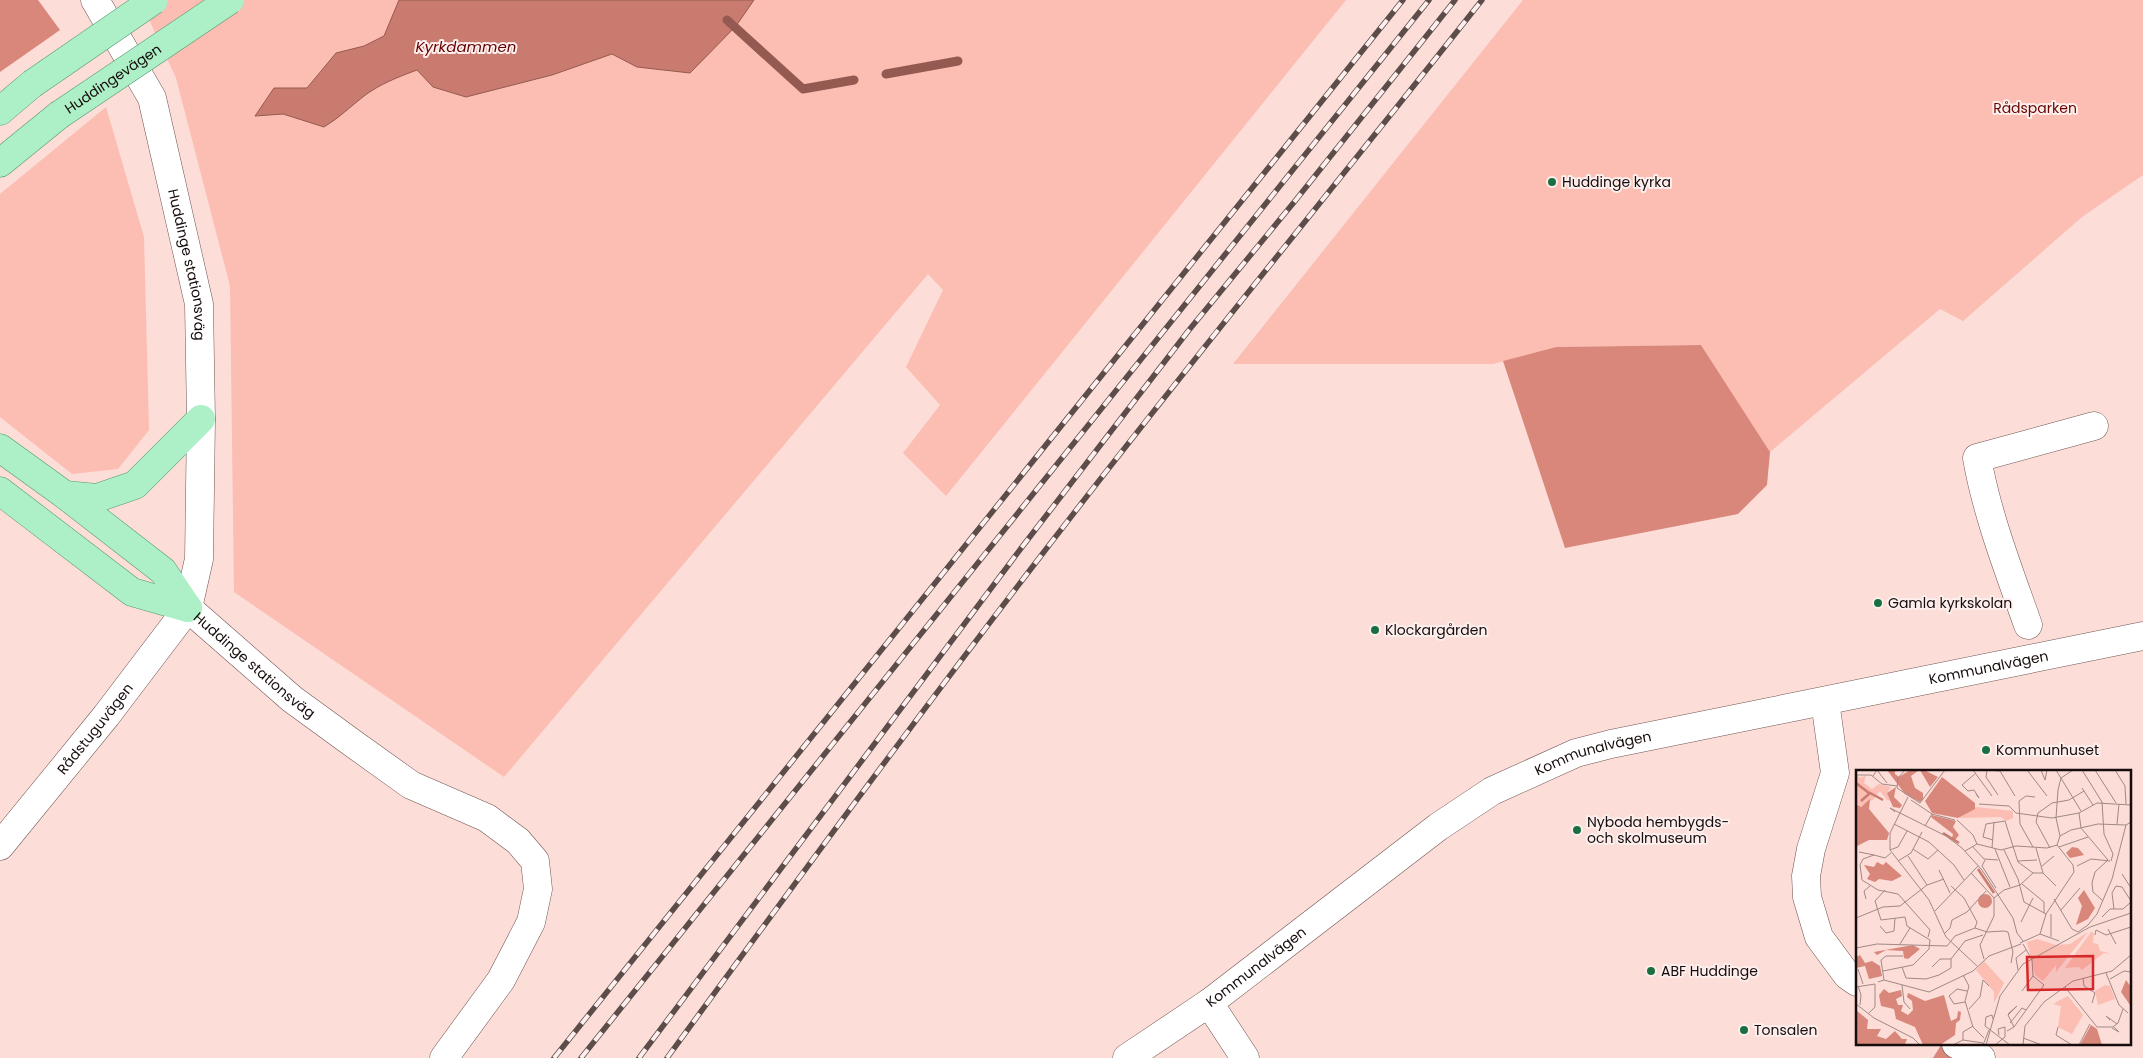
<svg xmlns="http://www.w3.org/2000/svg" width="2143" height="1058" viewBox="0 0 2143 1058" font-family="Poppins,sans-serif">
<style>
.green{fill:#fcbdb2}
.forest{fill:#d8877a}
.water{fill:#ca7b6f;stroke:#945a51}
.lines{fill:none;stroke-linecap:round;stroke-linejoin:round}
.stream{stroke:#945a51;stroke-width:9}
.street-casing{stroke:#6f5551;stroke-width:29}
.secondary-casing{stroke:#6f5551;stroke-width:29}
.primary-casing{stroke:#54996c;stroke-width:29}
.street{stroke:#fff;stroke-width:28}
.secondary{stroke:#fff;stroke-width:28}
.primary{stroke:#adefc7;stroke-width:28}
.rail-casing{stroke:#5c4c4a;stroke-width:5.5}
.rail{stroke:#fcefed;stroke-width:4;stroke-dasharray:11;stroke-linecap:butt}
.primary-bridge-casing{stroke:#54996c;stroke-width:29;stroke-linecap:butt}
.primary-bridge{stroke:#adefc7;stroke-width:28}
.poi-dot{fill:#1a6f42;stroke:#fcefed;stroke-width:2}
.labels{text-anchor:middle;stroke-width:4;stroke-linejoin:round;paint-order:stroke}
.street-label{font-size:14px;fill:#160c0b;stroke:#fcefed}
.park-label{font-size:14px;fill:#690401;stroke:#fcefed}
.poi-label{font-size:14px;fill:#160c0b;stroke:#fcefed;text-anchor:start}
.water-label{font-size:15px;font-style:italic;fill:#650000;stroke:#fcefed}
.inset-river{fill:none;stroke:#ca7b6f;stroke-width:2.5}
.inset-road{fill:none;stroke:#a08986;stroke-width:1}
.view{fill:#d62828;fill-opacity:0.15;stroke:#d62828;stroke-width:2.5}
.inset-edge{fill:none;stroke:#160c0b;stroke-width:2.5}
</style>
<rect width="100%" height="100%" fill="#fcddd8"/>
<g class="green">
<polygon points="140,0 1346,0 946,496 903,453 940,405 906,367 943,290 928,274 504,777 234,592 230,286 176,78"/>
<polygon points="1523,0 2143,0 2143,175 2082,217 1963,321 1940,309 1770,452 1701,345 1556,347 1493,364 1233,364"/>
<polygon points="106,107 144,237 149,430 118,469 72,474 0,417 0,194"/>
</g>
<g class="forest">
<polygon points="0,0 38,0 60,30 0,72"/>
<polygon points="1701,345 1770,452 1767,485 1738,514 1565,548 1503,361 1556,347"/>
<polygon points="1941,1045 1961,1058 1933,1058"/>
</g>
<path class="water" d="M 399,0 L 754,0 L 736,26 L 690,73 L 637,67 L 612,54 L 552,75 L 466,97 L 433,87 L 417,70 C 398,77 380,84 364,96 C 350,107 339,118 324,127 L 283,114 L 255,116 L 274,88 L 307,88 L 336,53 L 364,46 L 384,36 Z"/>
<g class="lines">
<g class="stream">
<polyline points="727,20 803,89 854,80"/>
<polyline points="886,74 958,61"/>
</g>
<g class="street-casing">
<g id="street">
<path d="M 2028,625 C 2009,571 1987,515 1977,458 L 2094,426"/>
<polyline points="1825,701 1835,773 1811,849 1806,876 1807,897 1819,937 1847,975 1857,982"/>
<path id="s1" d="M 0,846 L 106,716 L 188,608 L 292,699 L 351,742 L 411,785 L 487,818 L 518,841 L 535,861 L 538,889 L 531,922 L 501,980 L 444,1058"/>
<polyline points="1209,1003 1245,1058"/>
<polyline points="1956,1044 1981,1058"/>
</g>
</g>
<g class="secondary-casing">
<g id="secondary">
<path id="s2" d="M 95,0 L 152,98 L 199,304 L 201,419 L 199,559 L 188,608"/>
<path id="s3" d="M 1127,1058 L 1209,1003 L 1438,827 L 1492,791 L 1576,753 L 1611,744 L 2143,636"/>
</g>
</g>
<g class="primary-casing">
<g id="primary">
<polyline points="0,111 32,84"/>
<polyline points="0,163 59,115"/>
<polyline points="0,448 65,495 163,571 188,608"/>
<polyline points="0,491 132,592 188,608"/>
<polyline points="65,495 97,498 135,485 201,419"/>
</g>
</g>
<use href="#street" class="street"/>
<use href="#secondary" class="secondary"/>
<use href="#primary" class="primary"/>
<g class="rail-casing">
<g id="rail">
<polyline points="554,1058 1403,0"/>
<polyline points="581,1058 1429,0"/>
<polyline points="639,1058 1022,547 1189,330 1295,201 1455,0"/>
<path d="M 667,1058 C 790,890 913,722 1040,557 C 1184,369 1335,186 1482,0"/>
</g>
</g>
<use href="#rail" class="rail"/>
<g class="primary-bridge-casing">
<g id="primary-bridge">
<polyline points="32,84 154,0"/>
<path id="s4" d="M 59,115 L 230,0"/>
</g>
</g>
<use href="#primary-bridge" class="primary-bridge"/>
</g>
<g class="poi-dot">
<circle cx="1552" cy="182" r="5"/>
<circle cx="1878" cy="603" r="5"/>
<circle cx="1375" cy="630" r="5"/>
<circle cx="1986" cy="750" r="5"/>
<circle cx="1577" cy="830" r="5"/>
<circle cx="1651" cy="971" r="5"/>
<circle cx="1744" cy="1030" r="5"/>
</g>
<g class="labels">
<g class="street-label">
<text dy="5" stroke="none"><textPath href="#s4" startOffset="65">Huddingevägen</textPath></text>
<text dy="5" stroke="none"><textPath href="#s2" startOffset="284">Huddinge stationsväg</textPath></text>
<text dy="5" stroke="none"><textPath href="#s1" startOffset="391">Huddinge stationsväg</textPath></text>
<text dy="5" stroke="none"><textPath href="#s3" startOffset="966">Kommunalvägen</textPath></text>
<text dy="5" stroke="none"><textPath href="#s1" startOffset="151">Rådstuguvägen</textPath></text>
<text dy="5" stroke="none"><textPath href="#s3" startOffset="561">Kommunalvägen</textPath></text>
<text dy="5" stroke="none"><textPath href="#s3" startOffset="158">Kommunalvägen</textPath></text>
</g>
<g class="park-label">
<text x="2035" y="113">Rådsparken</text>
</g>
<g class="poi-label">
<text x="1562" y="187">Huddinge kyrka</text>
<text x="1888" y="608">Gamla kyrkskolan</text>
<text x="1385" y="635">Klockargården</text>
<text x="1996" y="755">Kommunhuset</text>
<text x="1587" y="827">Nyboda hembygds-<tspan x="1587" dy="16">och skolmuseum</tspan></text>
<text x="1661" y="976">ABF Huddinge</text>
<text x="1754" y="1035">Tonsalen</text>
</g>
<g class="water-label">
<text x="466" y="52">Kyrkdammen</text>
</g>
</g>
<g transform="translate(1856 770)">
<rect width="275" height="275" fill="#fcddd8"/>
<path d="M 0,5 L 5,8 L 10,5 L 8,13 L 16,19 L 23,14 L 35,17 L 31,23 L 36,31 L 31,30 L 24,21 L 16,31 L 14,30 L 4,37 L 0,32 ZM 120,37 L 157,41 L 157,48 L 150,51 L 145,47 L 103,48 ZM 232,162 L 200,202 L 200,195 L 187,211 L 179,205 L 171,172 L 181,169 L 200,175 L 214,174 ZM 235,162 L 238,163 L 237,173 L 242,174 L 244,181 L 249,182 L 254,184 L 248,183 L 226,200 L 223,197 L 209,198 ZM 128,191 L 148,213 L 138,233 L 138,222 L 120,200 ZM 249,215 L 254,216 L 259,229 L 242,235 L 239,221 ZM 212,226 L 227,245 L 216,264 L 202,257 L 205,236 L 197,234 Z" fill="#fcbdb2"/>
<path d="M 31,0 L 39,0 L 39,4 L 43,7 L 54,0 L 63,0 L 55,6 L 59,18 L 67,23 L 67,29 L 64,32 L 49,24 ZM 64,0 L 70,1 L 82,7 L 74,17 ZM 86,7 L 119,33 L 119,39 L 102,48 L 76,43 L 69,31 ZM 40,17 L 38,27 L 46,35 L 44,38 L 37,37 L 31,23 ZM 14,29 L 13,39 L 33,63 L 31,70 L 13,70 L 1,76 L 0,88 L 0,34 L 5,37 ZM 76,45 L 100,51 L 97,57 L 103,65 L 99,70 L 96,68 L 97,64 L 75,47 ZM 216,77 L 222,78 L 228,85 L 214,88 L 210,83 ZM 21,92 L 27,95 L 30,92 L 46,106 L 36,111 L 23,109 L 19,112 L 11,109 L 14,104 L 8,95 L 18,97 ZM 228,120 L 239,138 L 232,149 L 220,155 L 226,136 L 222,128 ZM122 131a7 7 0 1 1 14 0a7 7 0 1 1-14 0ZM 57,175 L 64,179 L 52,189 L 48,188 L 47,181 L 30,180 L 21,185 L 18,182 ZM 4,185 L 9,193 L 16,191 L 24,196 L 26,206 L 13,209 L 9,196 L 0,198 L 0,187 ZM 270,210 L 275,217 L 274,235 L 265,222 ZM 28,219 L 33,223 L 45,220 L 46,226 L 40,229 L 42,235 L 47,235 L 45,241 L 52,245 L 57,240 L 56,231 L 51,227 L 52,223 L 69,231 L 88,225 L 95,251 L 101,248 L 102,241 L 105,242 L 104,250 L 100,253 L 99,265 L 84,275 L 67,275 L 59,257 L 40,249 L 38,239 L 25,236 L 23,225 ZM 0,240 L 12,250 L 11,259 L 25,259 L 21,266 L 30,269 L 39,261 L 46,269 L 51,269 L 49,274 L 0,275 ZM 235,255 L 241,259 L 246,275 L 224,275 Z" fill="#d8877a"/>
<path class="inset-river" d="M 0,13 L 13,23M 5,31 L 14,23 L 27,30M 87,63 L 103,73M 122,99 L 138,123"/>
<path class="inset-road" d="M 49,0 L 42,8 L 41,18 L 64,33 L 89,0M 117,0 L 136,26M 131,0 L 144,1 L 159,26M 131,0 L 130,7 L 142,25M 171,0 L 191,26M 185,0 L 189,10 L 191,0M 200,0 L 225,41M 226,0 L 246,32 L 248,64 L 257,84 L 255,91M 239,0 L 260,33M 259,0 L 269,16 L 270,34M 120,3 L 106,15 L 112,21 L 118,20 L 123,28 L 120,24M 0,5 L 15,5 L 26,14 L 41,16M 17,6 L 21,0 L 31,13M 226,18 L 237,35M 52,27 L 34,63 L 34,80 L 73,130 L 90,167 L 121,196M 55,30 L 76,44 L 69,56M 123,34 L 153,36 L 160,43 L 196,48 L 223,43 L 241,33 L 275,35M 39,42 L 34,38 L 90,66 L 106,78 L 126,100 L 157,148 L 161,163 L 167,171M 223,43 L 225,58 L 252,90 L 239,102 L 236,113 L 237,122 L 246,130M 76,44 L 99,50M 101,50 L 117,65 L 121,74M 38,54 L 73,72 L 98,95 L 108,110M 261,54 L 263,34M 204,66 L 200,48 L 202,20 L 205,8 L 217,0M 137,70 L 127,67 L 130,54 L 149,51 L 162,92 L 177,103 L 187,103M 201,75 L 204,66 L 215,60 L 242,54 L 270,55M 116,76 L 128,89 L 142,90M 177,77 L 164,54 L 163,31 L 170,26 L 179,27M 203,77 L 232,67M 136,78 L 138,52M 180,78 L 187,103 L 200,116M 194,78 L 180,52 L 182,43 L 196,33 L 213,30 L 228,21M 57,79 L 72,89 L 82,80M 139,79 L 154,117M 34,80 L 42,77 L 51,61M 148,80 L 162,109 L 168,132 L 190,144M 109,81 L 121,74 L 145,80 L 160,76 L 191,78 L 201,75M 3,82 L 18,85M 35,83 L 29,88 L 18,85 L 7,89 L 4,95 L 6,110 L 22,120 L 42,124 L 74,160 L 72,167M 52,86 L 71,115M 129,90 L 126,96 L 140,118M 42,91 L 55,83 L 66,62M 162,91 L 181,90M 186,96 L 198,86M 221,96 L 235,89 L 254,91M 83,100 L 94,123M 115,103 L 138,128M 266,104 L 275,118M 166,114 L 188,132 L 188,143M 95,116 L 108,128 L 121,152 L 119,158M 10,129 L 8,121 L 14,116M 198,129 L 216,159 L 222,162 L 232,155 L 241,144 L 256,109 L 270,55 L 275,52M 258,139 L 256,123 L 260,116 L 266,117 L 275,131M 205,140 L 224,118M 79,141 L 122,96M 246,147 L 254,139 L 267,139 L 275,132M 0,148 L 27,137 L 44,136 L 71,115 L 88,109M 165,152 L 177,128M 24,156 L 30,163 L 38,161 L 39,148M 252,159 L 260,174M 88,164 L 94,158 L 96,150 L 111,142 L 130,121M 184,164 L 203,171M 239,165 L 240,160 L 250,165 L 275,157M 195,167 L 195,144M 164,173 L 184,164 L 190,144 L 218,102 L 217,95 L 201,75M 44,174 L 54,158M 167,174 L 176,190 L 177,206M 0,178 L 21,174 L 91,176 L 99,166 L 119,158 L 131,162 L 148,161 L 152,162 L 157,182 L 155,193M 128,189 L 124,175 L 138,146 L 138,128 L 148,120 L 164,115 L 177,103M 46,197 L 50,208 L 70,209 L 83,205 L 95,198 L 95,189 L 109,171 L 127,165M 76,197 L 84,189 L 95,189M 2,199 L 7,214M 162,200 L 160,188 L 170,180M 27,201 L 57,195 L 73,179 L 74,170 L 51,156 L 49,147 L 25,150 L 19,131 L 29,120M 250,203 L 263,235 L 272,243M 107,205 L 113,216 L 109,231 L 117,257 L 128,268M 227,208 L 228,216 L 239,223 L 236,233M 254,209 L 268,201 L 275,202M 28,210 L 25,190 L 30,186 L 47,186M 22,212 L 28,210 L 73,222 L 117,201 L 133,186 L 165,174M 46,215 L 48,232 L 54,239M 2,216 L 5,225 L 4,235M 0,217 L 19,214 L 19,237 L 13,243M 209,217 L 241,257 L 257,257M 166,221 L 177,206M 109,232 L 98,234 L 93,226 L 101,219 L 111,221M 0,234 L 18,248 L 57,268 L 64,275M 113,239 L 124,227 L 127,210 L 133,216M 152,244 L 161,236 L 152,245 L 158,257M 137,249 L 136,245 L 130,247 L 129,256 L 154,275M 254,250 L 250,246 L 261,254M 154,253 L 166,238 L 170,240M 202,257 L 200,265 L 216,275M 257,257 L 262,253 L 267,239M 256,258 L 263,262 L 258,257M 151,261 L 158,257 L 188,215 L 177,206M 167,268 L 186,275M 107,270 L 107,262 L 117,256M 97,275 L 107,270 L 127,273M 127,275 L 133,260M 130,275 L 144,226 L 167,194 L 234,157 L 275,143M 139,275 L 149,267 L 149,257 L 142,259 L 143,265M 167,275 L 169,256 L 188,232 L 217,211 L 256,201 L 275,185M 223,275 L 234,254"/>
<path class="view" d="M 237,186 L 237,219 L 172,220 L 171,187 Z"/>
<rect width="275" height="275" class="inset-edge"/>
</g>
</svg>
